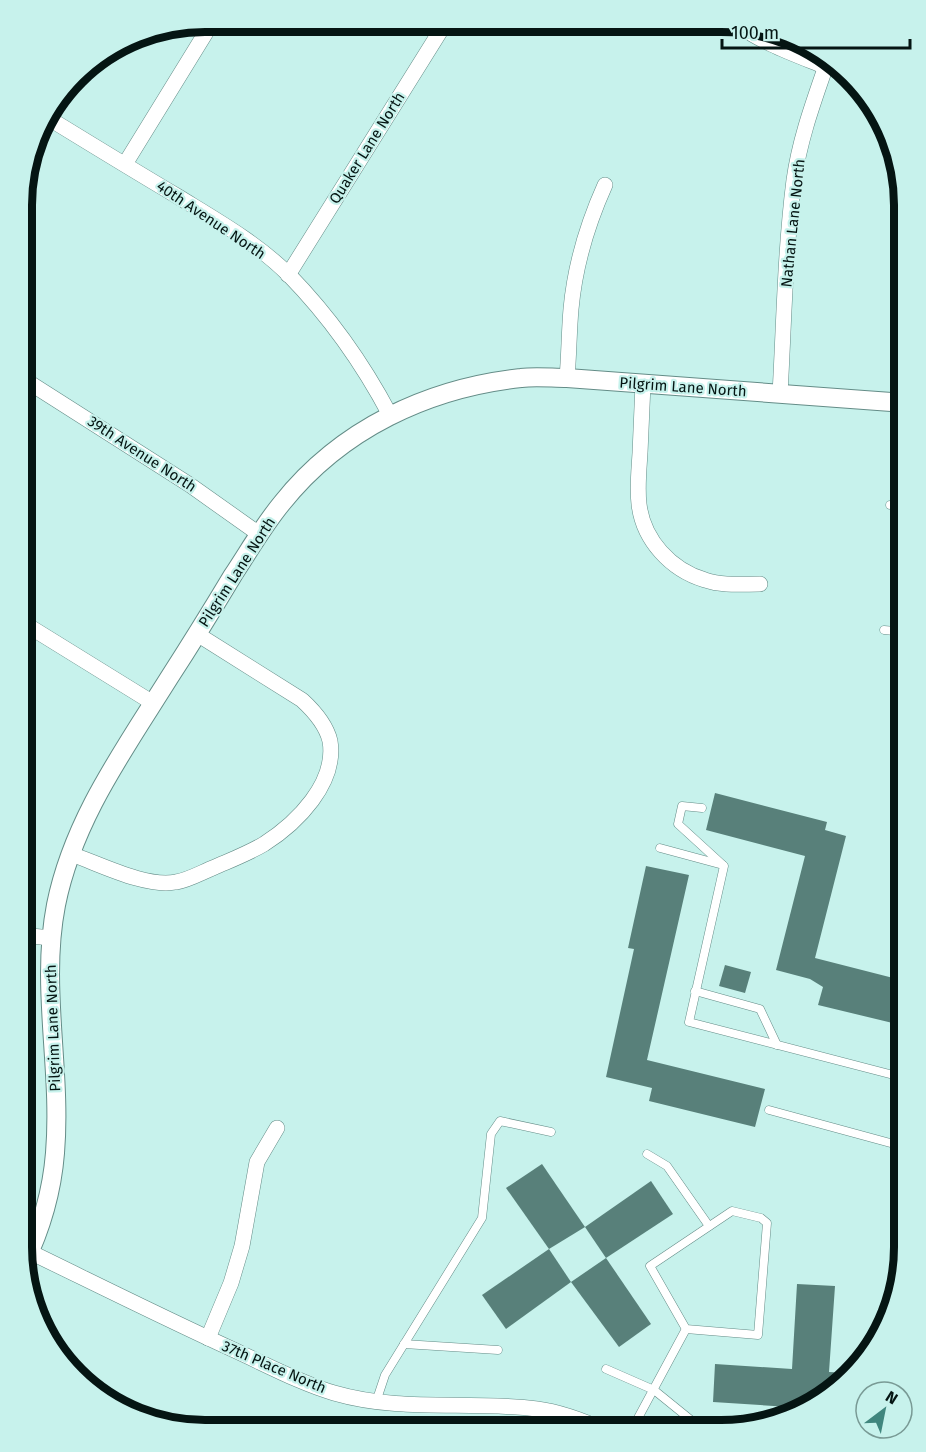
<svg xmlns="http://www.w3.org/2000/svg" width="926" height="1452" viewBox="0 0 926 1452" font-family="'Fira Sans',sans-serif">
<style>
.building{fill:#58807a}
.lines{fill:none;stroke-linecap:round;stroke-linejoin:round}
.service-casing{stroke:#648c87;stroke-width:9}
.minor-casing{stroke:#648c87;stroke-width:16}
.tertiary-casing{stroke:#648c87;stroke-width:20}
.service{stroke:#fff;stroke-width:8}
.minor{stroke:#fff;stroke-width:15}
.tertiary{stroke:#fff;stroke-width:18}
.labels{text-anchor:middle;stroke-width:4.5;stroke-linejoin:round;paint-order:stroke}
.street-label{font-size:15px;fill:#051513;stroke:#c7f2ec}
.rim{fill:none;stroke:#051513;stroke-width:8}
</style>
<rect width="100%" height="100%" fill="#c7f2ec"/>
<g class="building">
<polygon points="715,793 827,822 825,830 846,836 815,958 905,981 905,1026 818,1005 823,987 810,979 776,970 805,856 706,830"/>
<polygon points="646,866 689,875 647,1060 765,1089 755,1127 649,1101 652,1088 606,1077 634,949 628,948"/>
<polygon points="725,965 751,972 745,993 719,986"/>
<polygon points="542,1164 585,1227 549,1249 506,1188"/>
<polygon points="651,1181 673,1214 606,1258 585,1227"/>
<polygon points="549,1249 571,1282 506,1329 482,1295"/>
<polygon points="606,1258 651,1324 619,1347 571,1282"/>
<polygon points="797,1284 835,1286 829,1372 850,1373 792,1417 789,1418 789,1407 713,1402 715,1364 792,1369"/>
</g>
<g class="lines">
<g class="service-casing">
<g id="service">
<polyline points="890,505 905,505"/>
<polyline points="884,630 905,632"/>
<polyline points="702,808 682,806 678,824 724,866 689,1022 905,1078"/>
<polyline points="660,848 723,865"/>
<polyline points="695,991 760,1009 777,1045"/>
<polyline points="769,1110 905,1147"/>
<polyline points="647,1154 667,1166 709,1226"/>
<polygon points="732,1211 761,1218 767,1223 758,1335 686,1329 650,1266"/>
<polyline points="404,1344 498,1350"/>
<polyline points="606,1369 654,1390 691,1420"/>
<polyline points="376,1402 385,1375 482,1218 491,1134 500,1121 551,1132"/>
<polyline points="631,1431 686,1329"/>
</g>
</g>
<g class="minor-casing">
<g id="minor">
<path d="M 735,23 C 762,43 794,54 826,67"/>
<path d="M 45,116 C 89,143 133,170 177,196 C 216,220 257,243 289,275 C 329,316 363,364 390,415"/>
<polyline points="125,164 213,21"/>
<polyline points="288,275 446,22"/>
<polyline points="22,378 190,485 259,534"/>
<path d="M 567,378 C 569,355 569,332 571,309 C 575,265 587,225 605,185"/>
<path d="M 643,384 C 642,407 641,430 640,453 C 639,470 637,487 639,504 C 643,540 671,570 705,580 C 722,586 742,584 760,584"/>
<path d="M 780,394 C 784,323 785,251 794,180 C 800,137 815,98 829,57"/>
<polyline points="22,622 153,703"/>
<path d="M 71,854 C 100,864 146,888 176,882 C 189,880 202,872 215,867 C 231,860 249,853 264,844 C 297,823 337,783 330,741 C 326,724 314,711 302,700 L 197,634"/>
<polyline points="21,935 51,938"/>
<path d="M 30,1252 C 98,1285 166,1319 234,1350 C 267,1365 300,1383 334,1393 C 403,1413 468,1400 537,1409 C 561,1412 584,1421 606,1431"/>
<polyline points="208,1338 231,1283 242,1246 257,1162 277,1128"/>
</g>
</g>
<g class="tertiary-casing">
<path id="tertiary" d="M 24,1264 C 41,1229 52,1191 55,1153 C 62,1070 40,987 56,905 C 73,820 124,750 169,678 C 191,644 212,610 233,575 C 249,551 263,526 282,503 C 341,429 428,388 521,378 C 536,376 552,378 567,378 L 905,403"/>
</g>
<use href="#service" class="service"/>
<use href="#minor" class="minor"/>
<use href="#tertiary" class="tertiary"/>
</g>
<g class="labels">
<g class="street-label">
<text transform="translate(367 148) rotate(-58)" y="5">Quaker Lane North</text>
<text transform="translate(211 220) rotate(34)" y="5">40th Avenue North</text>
<text transform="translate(793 223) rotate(-84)" y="5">Nathan Lane North</text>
<text transform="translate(683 387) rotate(4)" y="5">Pilgrim Lane North</text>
<text transform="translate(142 454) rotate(33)" y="5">39th Avenue North</text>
<text transform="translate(237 572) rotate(-57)" y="5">Pilgrim Lane North</text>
<text transform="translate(53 1028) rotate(-92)" y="5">Pilgrim Lane North</text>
<text transform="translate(274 1367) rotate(23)" y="5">37th Place North</text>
</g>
</g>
<path d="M0 0H926V1452H0ZM205 32H721A173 173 0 0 1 894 205V1247A173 173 0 0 1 721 1420H205A173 173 0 0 1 32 1247V205A173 173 0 0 1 205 32Z" fill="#c7f2ec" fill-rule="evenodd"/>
<path class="rim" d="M205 32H721A173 173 0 0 1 894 205V1247A173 173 0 0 1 721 1420H205A173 173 0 0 1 32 1247V205A173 173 0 0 1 205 32Z"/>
<g transform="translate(884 1410) rotate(32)"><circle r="28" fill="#c7f2ec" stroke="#799a95" stroke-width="1.5"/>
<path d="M0-4.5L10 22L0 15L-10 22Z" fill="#40867e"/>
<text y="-9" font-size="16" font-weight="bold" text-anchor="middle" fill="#051513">N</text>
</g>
<path d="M722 39v9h188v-9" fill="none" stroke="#051513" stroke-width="3"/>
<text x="731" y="39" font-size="18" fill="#051513" stroke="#c7f2ec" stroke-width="4.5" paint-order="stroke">100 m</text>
</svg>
